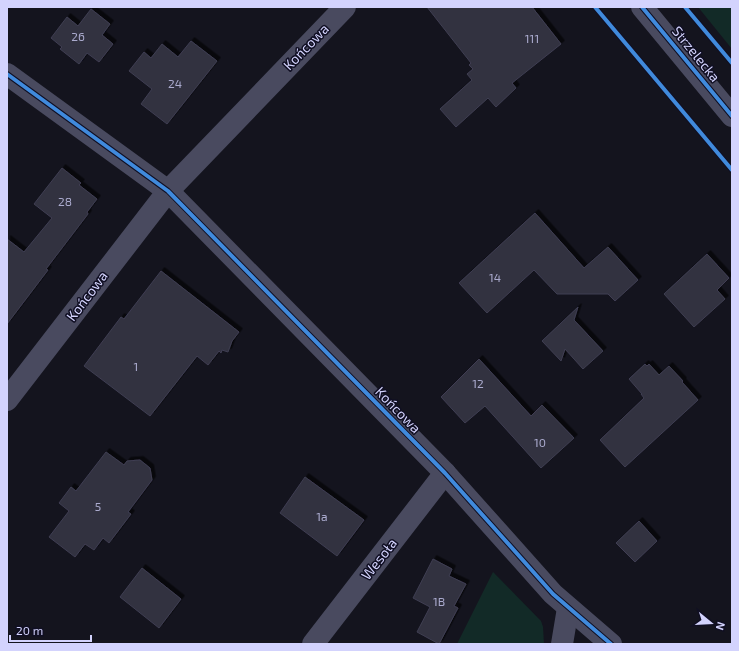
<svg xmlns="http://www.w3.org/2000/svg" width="739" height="651" viewBox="0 0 739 651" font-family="'Exo 2',sans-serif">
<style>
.green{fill:#122a27}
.building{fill:#323240;stroke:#3f3e52;filter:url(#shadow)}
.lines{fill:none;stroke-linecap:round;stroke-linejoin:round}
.minor{stroke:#494a5f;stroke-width:22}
.cycleway-casing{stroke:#100f23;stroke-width:6}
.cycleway{stroke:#408adc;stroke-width:4}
.labels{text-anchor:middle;stroke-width:3;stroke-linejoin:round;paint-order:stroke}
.number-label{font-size:12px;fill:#ababce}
.street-label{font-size:14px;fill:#d3d3fd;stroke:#100f23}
</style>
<defs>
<filter id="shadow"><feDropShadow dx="3.5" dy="-3.5" stdDeviation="0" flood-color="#0009"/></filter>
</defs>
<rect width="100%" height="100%" fill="#14141e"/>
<g class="green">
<polygon points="698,7 732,7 732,49"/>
<polygon points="493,572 541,621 543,627 544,644 457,644"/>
</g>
<g class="building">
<polygon points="427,7 532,7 561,44 512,83 516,88 496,107 488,98 456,127 440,109 472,80 467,74 473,69 469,65 471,63"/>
<polygon points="91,9 110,24 102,35 113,44 99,62 87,53 79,64 60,49 62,47 51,38 67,17 78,26"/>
<polygon points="191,41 217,61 167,124 141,104 152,89 129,71 144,52 151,58 162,44 178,57"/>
<polygon points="62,168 81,183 79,185 97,199 87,212 88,214 46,269 48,270 7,324 7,239 24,252 52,218 34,204"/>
<polygon points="535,213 584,268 608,247 638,280 615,301 608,294 557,294 534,270 487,313 459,283"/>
<polygon points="707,254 729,278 717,290 725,299 694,327 664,294"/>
<polygon points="161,271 239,332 232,341 228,352 222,350 221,353 219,351 208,365 197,356 150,416 84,366 121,317 124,319"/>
<polygon points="578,307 574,320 603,351 583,369 565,349 561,361 542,341"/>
<polygon points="479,359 531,416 542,405 574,438 541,468 485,406 465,423 441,397"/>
<polygon points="645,364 647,366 649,364 659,375 669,366 683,381 682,382 698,400 625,467 600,440 644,398 641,394 642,394 629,379"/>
<polygon points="106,452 124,465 127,461 140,460 150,468 152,480 128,512 131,514 109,543 103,538 94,550 85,544 75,557 49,537 69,511 59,503 71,487 76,491"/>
<polygon points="305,477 364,520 337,556 280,513"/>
<polygon points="639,521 657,541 635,562 616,543"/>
<polygon points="433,559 452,569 449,576 466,584 454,606 458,608 439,644 417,632 430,607 413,598"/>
<polygon points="142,568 181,599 159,628 120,597"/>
</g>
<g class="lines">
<g class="minor">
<polyline points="642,7 732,116"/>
<polyline points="7,74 168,191 445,473 553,594 611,644"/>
<polyline points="7,400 168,191 345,7"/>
<polyline points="313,644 445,473"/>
<polyline points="562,644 568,608"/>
</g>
<g class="cycleway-casing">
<g id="cycleway">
<polyline points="595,7 732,170"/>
<polyline points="642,7 732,116"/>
<polyline points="685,7 732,63"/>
<polyline points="7,74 168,191 445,473 553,594 611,644"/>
</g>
</g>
<use href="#cycleway" class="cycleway"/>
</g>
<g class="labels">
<g class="number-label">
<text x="78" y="41">26</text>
<text x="532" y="43">111</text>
<text x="175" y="88">24</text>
<text x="65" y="206">28</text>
<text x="495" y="282">14</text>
<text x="136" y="371">1</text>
<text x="478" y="388">12</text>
<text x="540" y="447">10</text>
<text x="98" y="511">5</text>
<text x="322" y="521">1a</text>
<text x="439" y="606">1B</text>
</g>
<g class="street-label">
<text transform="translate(306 47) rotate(-46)" y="5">Końcowa</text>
<text transform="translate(696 54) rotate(51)" y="5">Strzelecka</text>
<text transform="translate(87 296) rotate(-53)" y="5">Końcowa</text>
<text transform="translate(398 410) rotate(46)" y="5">Końcowa</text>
<text transform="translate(379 559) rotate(-52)" y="5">Wesoła</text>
</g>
</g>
<rect width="739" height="651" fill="none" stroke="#d3d3fd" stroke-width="16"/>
<g transform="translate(711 623) rotate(108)" stroke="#100f23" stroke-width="3" paint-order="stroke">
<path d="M0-3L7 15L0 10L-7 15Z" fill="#d3d3fd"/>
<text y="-6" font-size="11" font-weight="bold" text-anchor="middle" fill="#d3d3fd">N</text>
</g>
<path d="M10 635v6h81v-6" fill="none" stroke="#d3d3fd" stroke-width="2"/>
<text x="16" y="635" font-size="12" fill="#d3d3fd" stroke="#100f23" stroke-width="3" paint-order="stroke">20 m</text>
</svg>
